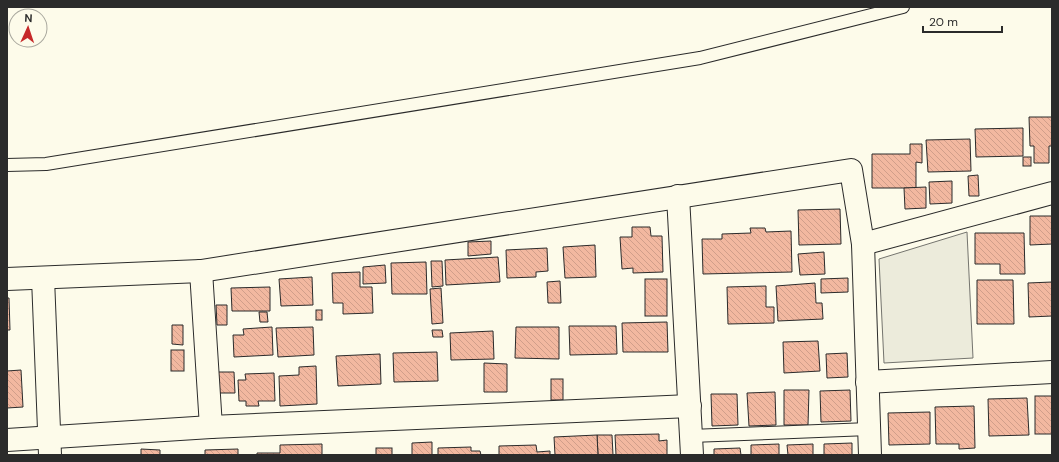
<svg xmlns="http://www.w3.org/2000/svg" width="1059" height="462" viewBox="0 0 1059 462" font-family="'DM Sans',sans-serif">
<style>
.green{fill:#ecebdb;stroke:#74746e}
.building{fill:url(#building-back-hatch);stroke:#2b2b2b}
.lines{fill:none;stroke-linecap:round;stroke-linejoin:round}
.lane-casing{stroke:#2b2b2b;stroke-width:14}
.street-casing{stroke:#2b2b2b;stroke-width:24}
.lane{stroke:#fdfbea;stroke-width:12}
.street{stroke:#fdfbea;stroke-width:22}
</style>
<defs>
<pattern id="building-back-hatch" width="6" height="6" patternUnits="userSpaceOnUse"><rect width="6" height="6" fill="#f2b8a0"/><path d="M-1 5l2 2M0 0l6 6M5-1l2 2" fill="none" stroke="#d09e8a"/></pattern>
</defs>
<rect width="100%" height="100%" fill="#fdfbea"/>
<polygon class="green" points="967,232 973,358 884,363 879,259"/>
<g class="building">
<polygon points="1029,117 1052,117 1052,146 1049,146 1049,163 1034,163 1034,146 1030,146"/>
<polygon points="1023,128 1023,156 976,157 975,129"/>
<polygon points="970,139 971,171 928,172 926,140"/>
<polygon points="910,144 922,144 922,163 916,162 916,188 872,188 872,154 910,154"/>
<rect x="1023" y="157" width="8" height="9"/>
<polygon points="978,175 979,196 969,196 968,176"/>
<polygon points="952,181 952,203 930,204 929,182"/>
<polygon points="926,187 926,208 905,209 904,188"/>
<polygon points="840,209 841,244 799,245 798,210"/>
<polygon points="1030,216 1052,216 1052,244 1030,245"/>
<polygon points="632,227 650,227 651,236 662,236 663,272 633,273 633,268 622,269 620,237 632,237"/>
<polygon points="750,228 765,228 766,232 791,231 792,272 703,274 702,239 722,239 722,234 751,233"/>
<polygon points="975,233 1024,233 1025,274 1000,274 1000,264 975,264"/>
<polygon points="491,241 491,254 468,256 468,242"/>
<polygon points="595,245 596,277 565,278 563,247"/>
<polygon points="547,248 548,271 536,272 536,277 507,278 506,250"/>
<polygon points="824,252 825,274 800,275 798,254"/>
<polygon points="498,257 500,282 446,285 445,260"/>
<polygon points="431,261 442,261 443,286 432,287"/>
<polygon points="426,262 427,294 392,294 391,263"/>
<polygon points="385,265 386,283 363,284 363,267"/>
<polygon points="360,272 360,287 372,287 373,313 343,314 343,303 333,303 332,273"/>
<polygon points="312,277 313,305 281,306 279,279"/>
<polygon points="848,278 848,292 821,293 821,279"/>
<rect x="645" y="279" width="22" height="37"/>
<polygon points="977,280 1013,280 1014,324 977,324"/>
<polygon points="560,281 561,303 548,303 547,282"/>
<polygon points="1052,282 1052,316 1029,317 1028,283"/>
<polygon points="815,283 816,303 822,303 823,319 778,321 776,286"/>
<polygon points="766,286 766,307 774,307 774,323 728,324 727,287"/>
<polygon points="270,287 270,311 232,311 231,288"/>
<polygon points="441,288 443,323 432,324 430,289"/>
<polygon points="7,298 9,298 10,330 7,330"/>
<polygon points="216,305 227,305 227,325 217,325"/>
<rect x="316" y="310" width="6" height="10"/>
<polygon points="259,312 267,312 268,322 260,322"/>
<polygon points="667,322 668,352 623,352 622,323"/>
<polygon points="172,325 183,325 183,345 172,344"/>
<polygon points="569,326 616,326 617,354 570,355"/>
<polygon points="272,327 273,355 234,357 233,335 244,335 243,329"/>
<polygon points="313,327 314,355 278,357 276,328"/>
<polygon points="516,327 559,327 559,359 515,358"/>
<polygon points="432,330 442,330 443,337 433,337"/>
<polygon points="493,331 494,359 451,360 450,333"/>
<polygon points="818,341 820,371 784,373 783,342"/>
<rect x="171" y="350" width="13" height="21"/>
<polygon points="437,352 438,381 394,382 393,353"/>
<polygon points="847,353 848,377 827,378 826,354"/>
<polygon points="380,354 381,384 338,386 336,356"/>
<polygon points="484,363 507,364 507,392 484,392"/>
<polygon points="316,366 317,404 280,406 279,376 299,375 299,367"/>
<polygon points="21,370 23,407 7,408 7,371"/>
<polygon points="218,372 234,372 235,393 218,393"/>
<polygon points="274,373 275,401 258,401 259,406 246,406 246,401 239,401 238,380 246,380 245,374"/>
<rect x="551" y="379" width="12" height="21"/>
<polygon points="784,390 809,390 808,425 784,425"/>
<polygon points="850,390 851,421 821,422 820,391"/>
<polygon points="775,392 776,425 749,426 747,393"/>
<polygon points="711,394 737,394 738,425 712,426"/>
<rect x="1035" y="396" width="17" height="38"/>
<polygon points="1027,398 1029,435 989,436 988,399"/>
<polygon points="974,406 975,448 959,449 959,444 936,444 935,407"/>
<polygon points="930,412 930,444 889,445 888,413"/>
<polygon points="659,434 659,441 667,440 667,455 616,455 615,435"/>
<polygon points="597,435 612,435 613,455 598,455"/>
<polygon points="597,435 598,455 555,455 554,437"/>
<polygon points="432,442 432,455 412,455 412,443"/>
<polygon points="852,443 852,455 824,455 824,444"/>
<polygon points="322,444 322,455 257,455 257,453 280,453 280,445"/>
<polygon points="779,444 779,455 751,455 751,445"/>
<polygon points="813,444 813,455 788,455 787,445"/>
<polygon points="536,445 537,452 550,451 550,455 499,455 499,446"/>
<polygon points="471,447 471,451 480,451 481,455 438,455 438,448"/>
<rect x="376" y="448" width="16" height="7"/>
<polygon points="740,448 741,455 714,455 714,449"/>
<polygon points="141,449 160,450 160,455 141,455"/>
<polygon points="238,449 238,455 205,455 205,450"/>
</g>
<g class="lines">
<g class="lane-casing">
<g id="lane">
<polyline points="7,165 46,164 700,58 903,7"/>
<polyline points="691,436 869,429"/>
</g>
</g>
<g class="street-casing">
<g id="street">
<polyline points="678,196 692,455"/>
<polyline points="863,244 1052,193"/>
<polyline points="201,271 211,427"/>
<polyline points="43,278 50,455"/>
<polyline points="7,279 201,271 851,170 863,244 870,455"/>
<polyline points="867,382 1052,372"/>
<polyline points="7,440 211,427 690,406"/>
</g>
</g>
<use href="#lane" class="lane"/>
<use href="#street" class="street"/>
</g>
<rect width="1059" height="462" fill="none" stroke="#2b2b2b" stroke-width="16"/>
<g transform="translate(28 28) rotate(3)"><circle r="19" fill="#fdfbea" stroke="#a9a89e"/>
<path d="M0-3L7 15L0 10L-7 15Z" fill="#c62828"/>
<text y="-6" font-size="11" font-weight="bold" text-anchor="middle" fill="#2b2b2b">N</text>
</g>
<path d="M923 26v6h79v-6" fill="none" stroke="#2b2b2b" stroke-width="2"/>
<text x="929" y="26" font-size="12" fill="#2b2b2b" stroke="#fdfbea" stroke-width="3" paint-order="stroke">20 m</text>
</svg>
